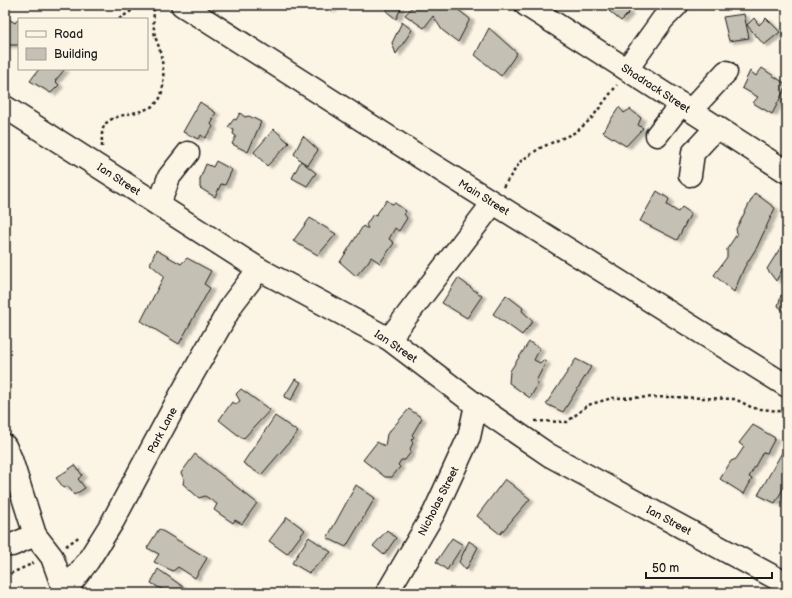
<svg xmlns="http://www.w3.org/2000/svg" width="792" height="598" viewBox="0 0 792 598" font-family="'Balsamiq Sans',sans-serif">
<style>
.building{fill:#c4c0b3;stroke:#1c1c1c;filter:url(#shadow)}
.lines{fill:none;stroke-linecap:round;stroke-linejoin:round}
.minor-casing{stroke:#1c1c1c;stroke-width:25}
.path{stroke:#1c1c1c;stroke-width:2.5;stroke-dasharray:3 3;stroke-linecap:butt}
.minor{stroke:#fcf5e5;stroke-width:22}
.labels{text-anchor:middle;stroke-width:3.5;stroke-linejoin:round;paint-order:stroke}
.street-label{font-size:11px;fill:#1c1c1c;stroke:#fcf5e5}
</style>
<defs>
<filter id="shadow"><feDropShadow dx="4.5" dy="2.5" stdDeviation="1" flood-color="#0004"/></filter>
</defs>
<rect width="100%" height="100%" fill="#fcf5e5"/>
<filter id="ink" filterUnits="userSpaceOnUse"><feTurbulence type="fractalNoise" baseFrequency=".025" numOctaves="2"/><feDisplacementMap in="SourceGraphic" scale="8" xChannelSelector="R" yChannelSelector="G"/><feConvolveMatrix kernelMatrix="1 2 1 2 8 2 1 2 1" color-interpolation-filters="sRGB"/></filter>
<g filter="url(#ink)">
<g class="building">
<polygon points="323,5 334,5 331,10"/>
<polygon points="390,5 395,5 401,8 396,19 386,11"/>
<polygon points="414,5 452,5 470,19 458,42 442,30 433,16 424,28 405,15"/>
<polygon points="617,5 623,5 629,13 621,21 609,11"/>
<polygon points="744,14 749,38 729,41 723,17"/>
<polygon points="5,17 15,23 19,18 21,19 19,19 19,45 5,45"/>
<polygon points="754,18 759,25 766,18 780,32 764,45 747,25"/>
<polygon points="402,22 412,30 396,54 392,43"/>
<polygon points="489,28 517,53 501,76 475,55"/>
<polygon points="762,68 787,85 772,114 753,103 758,97 742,88 750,71 756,76"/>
<polygon points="39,69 65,69 55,81 59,85 51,93 30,81"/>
<polygon points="200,102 216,113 212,118 214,119 211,124 213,127 205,138 201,135 198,139 183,132"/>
<polygon points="619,107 624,113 630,109 641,118 638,125 643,128 626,146 603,132"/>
<polygon points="240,113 245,117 249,116 261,122 248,152 232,144 236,136 233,134 234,130 228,127 234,119 236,120"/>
<polygon points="274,129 289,143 267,166 254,152"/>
<polygon points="303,136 318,150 308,165 301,161 294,154"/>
<polygon points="216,161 232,170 225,185 221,184 215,197 200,188 200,179 206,164 213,167"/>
<polygon points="301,161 316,173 307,186 292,178"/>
<polygon points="657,191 669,199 667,205 678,212 682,207 691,213 677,240 640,221"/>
<polygon points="755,193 775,208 757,247 744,268 734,292 714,275 727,257 727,249 737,234 736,229"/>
<polygon points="387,200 392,204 395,203 406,211 404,214 407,218 399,231 395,228 389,239 394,243 380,263 371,257 368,262 356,276 340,262 363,226 366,228 368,228 366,225 373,214 376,215"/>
<polygon points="310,218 336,234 318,255 293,241"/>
<polygon points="787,237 787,261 776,281 767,269"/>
<polygon points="156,250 181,264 187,258 211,271 204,284 210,288 179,344 141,321 164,276 150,264"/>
<polygon points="458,278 482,296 467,318 442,303"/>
<polygon points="506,295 523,308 522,311 533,321 522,335 493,314"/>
<polygon points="781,295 787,298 787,314 778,306"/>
<polygon points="529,342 540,348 534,360 540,363 543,360 546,362 536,381 538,384 530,398 509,383 510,371"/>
<polygon points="576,359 591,367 563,412 546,404"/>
<polygon points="295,379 301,382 291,400 284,397"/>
<polygon points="241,389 270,410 243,439 219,420 232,402 236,404 240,401 236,394"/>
<polygon points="409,409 422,418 412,435 414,437 411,440 413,443 410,449 411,452 405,460 401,460 398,465 400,467 392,477 385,477 363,460 377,442 385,446 387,434"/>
<polygon points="275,416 298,432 261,475 243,463"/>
<polygon points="753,425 775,438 767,453 763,452 749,477 752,479 744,494 720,479 731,461 736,459 744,447 739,443"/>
<polygon points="784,449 787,450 787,482 775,503 758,495"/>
<polygon points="195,454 257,503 242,524 235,520 233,523 214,510 217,504 205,496 199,498 183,484 184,479 181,473"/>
<polygon points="75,465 82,475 78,479 85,488 74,495 68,486 64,488 56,478"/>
<polygon points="505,479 530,499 500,534 477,516"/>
<polygon points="356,485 375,498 346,547 327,538"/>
<polygon points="287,517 305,530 287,554 269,541"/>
<polygon points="159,529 207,558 195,578 178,567 173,571 154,562 159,554 147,548"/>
<polygon points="387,530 396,538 384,555 373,546"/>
<polygon points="309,537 331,552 309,573 292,563"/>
<polygon points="452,538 463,545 447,570 436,562"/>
<polygon points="469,541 478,547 466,570 459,562"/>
<polygon points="158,569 186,589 184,593 168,593 151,583"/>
</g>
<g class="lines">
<g class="minor-casing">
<g id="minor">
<polyline points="182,5 420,157 787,386"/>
<polyline points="526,5 787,172"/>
<polyline points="627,69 663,19 677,5"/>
<polyline points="5,107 259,269 389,339 476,405 549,455 787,584"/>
<polyline points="691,110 726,72"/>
<polyline points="657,135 681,104"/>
<polyline points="690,175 693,153 717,127"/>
<polyline points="159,205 169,177 188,153"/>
<polyline points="389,339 493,203"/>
<polyline points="5,446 11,459 35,535 52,557 65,593"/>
<polyline points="5,545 12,545 35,535"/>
<polyline points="65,591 88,561 113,521 179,398 233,303 259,269"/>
<polyline points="387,593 434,513 469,437 476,405"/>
</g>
</g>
<g class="path">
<polyline points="119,19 140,5"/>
<path d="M 102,147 C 102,140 101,132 104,126 C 113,110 151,117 160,98 C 166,84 163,62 159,47 C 157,42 154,35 154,29 C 153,22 154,13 154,5"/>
<polyline points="503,187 521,161 540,148 576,132 591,119 617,85"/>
<polyline points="535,421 567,422 588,405 612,398 671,397 735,399 753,408 787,412"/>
<polyline points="66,546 80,536"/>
<polyline points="5,576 34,563"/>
</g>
<use href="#minor" class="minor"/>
</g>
</g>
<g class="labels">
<g class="street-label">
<text transform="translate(656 88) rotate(33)" y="4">Shadrack Street</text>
<text transform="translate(119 179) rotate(33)" y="4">Ian Street</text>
<text transform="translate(484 197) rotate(32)" y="4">Main Street</text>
<text transform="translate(396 346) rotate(34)" y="4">Ian Street</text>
<text transform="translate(162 430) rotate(-62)" y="4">Park Lane</text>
<text transform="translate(438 501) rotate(-63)" y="4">Nicholas Street</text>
<text transform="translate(669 520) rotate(28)" y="4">Ian Street</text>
</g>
</g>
<rect width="792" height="598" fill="none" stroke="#fcf5e5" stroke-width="20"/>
<rect x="10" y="10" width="772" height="578" fill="none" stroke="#1c1c1c" stroke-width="1.5" filter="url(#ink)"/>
<rect x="18" y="18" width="130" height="52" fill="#fcf5e5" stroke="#a29e95"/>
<rect x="26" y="31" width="20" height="6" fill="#fcf5e5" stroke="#a29e95"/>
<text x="54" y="38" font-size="12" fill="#1c1c1c">Road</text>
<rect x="26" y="48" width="20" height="12" fill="#c4c0b3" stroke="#a29e95"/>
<text x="54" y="58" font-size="12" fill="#1c1c1c">Building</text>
<path d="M646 572v6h126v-6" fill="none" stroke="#1c1c1c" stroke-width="2"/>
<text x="652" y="572" font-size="12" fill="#1c1c1c" stroke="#fcf5e5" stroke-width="3" paint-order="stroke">50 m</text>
</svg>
